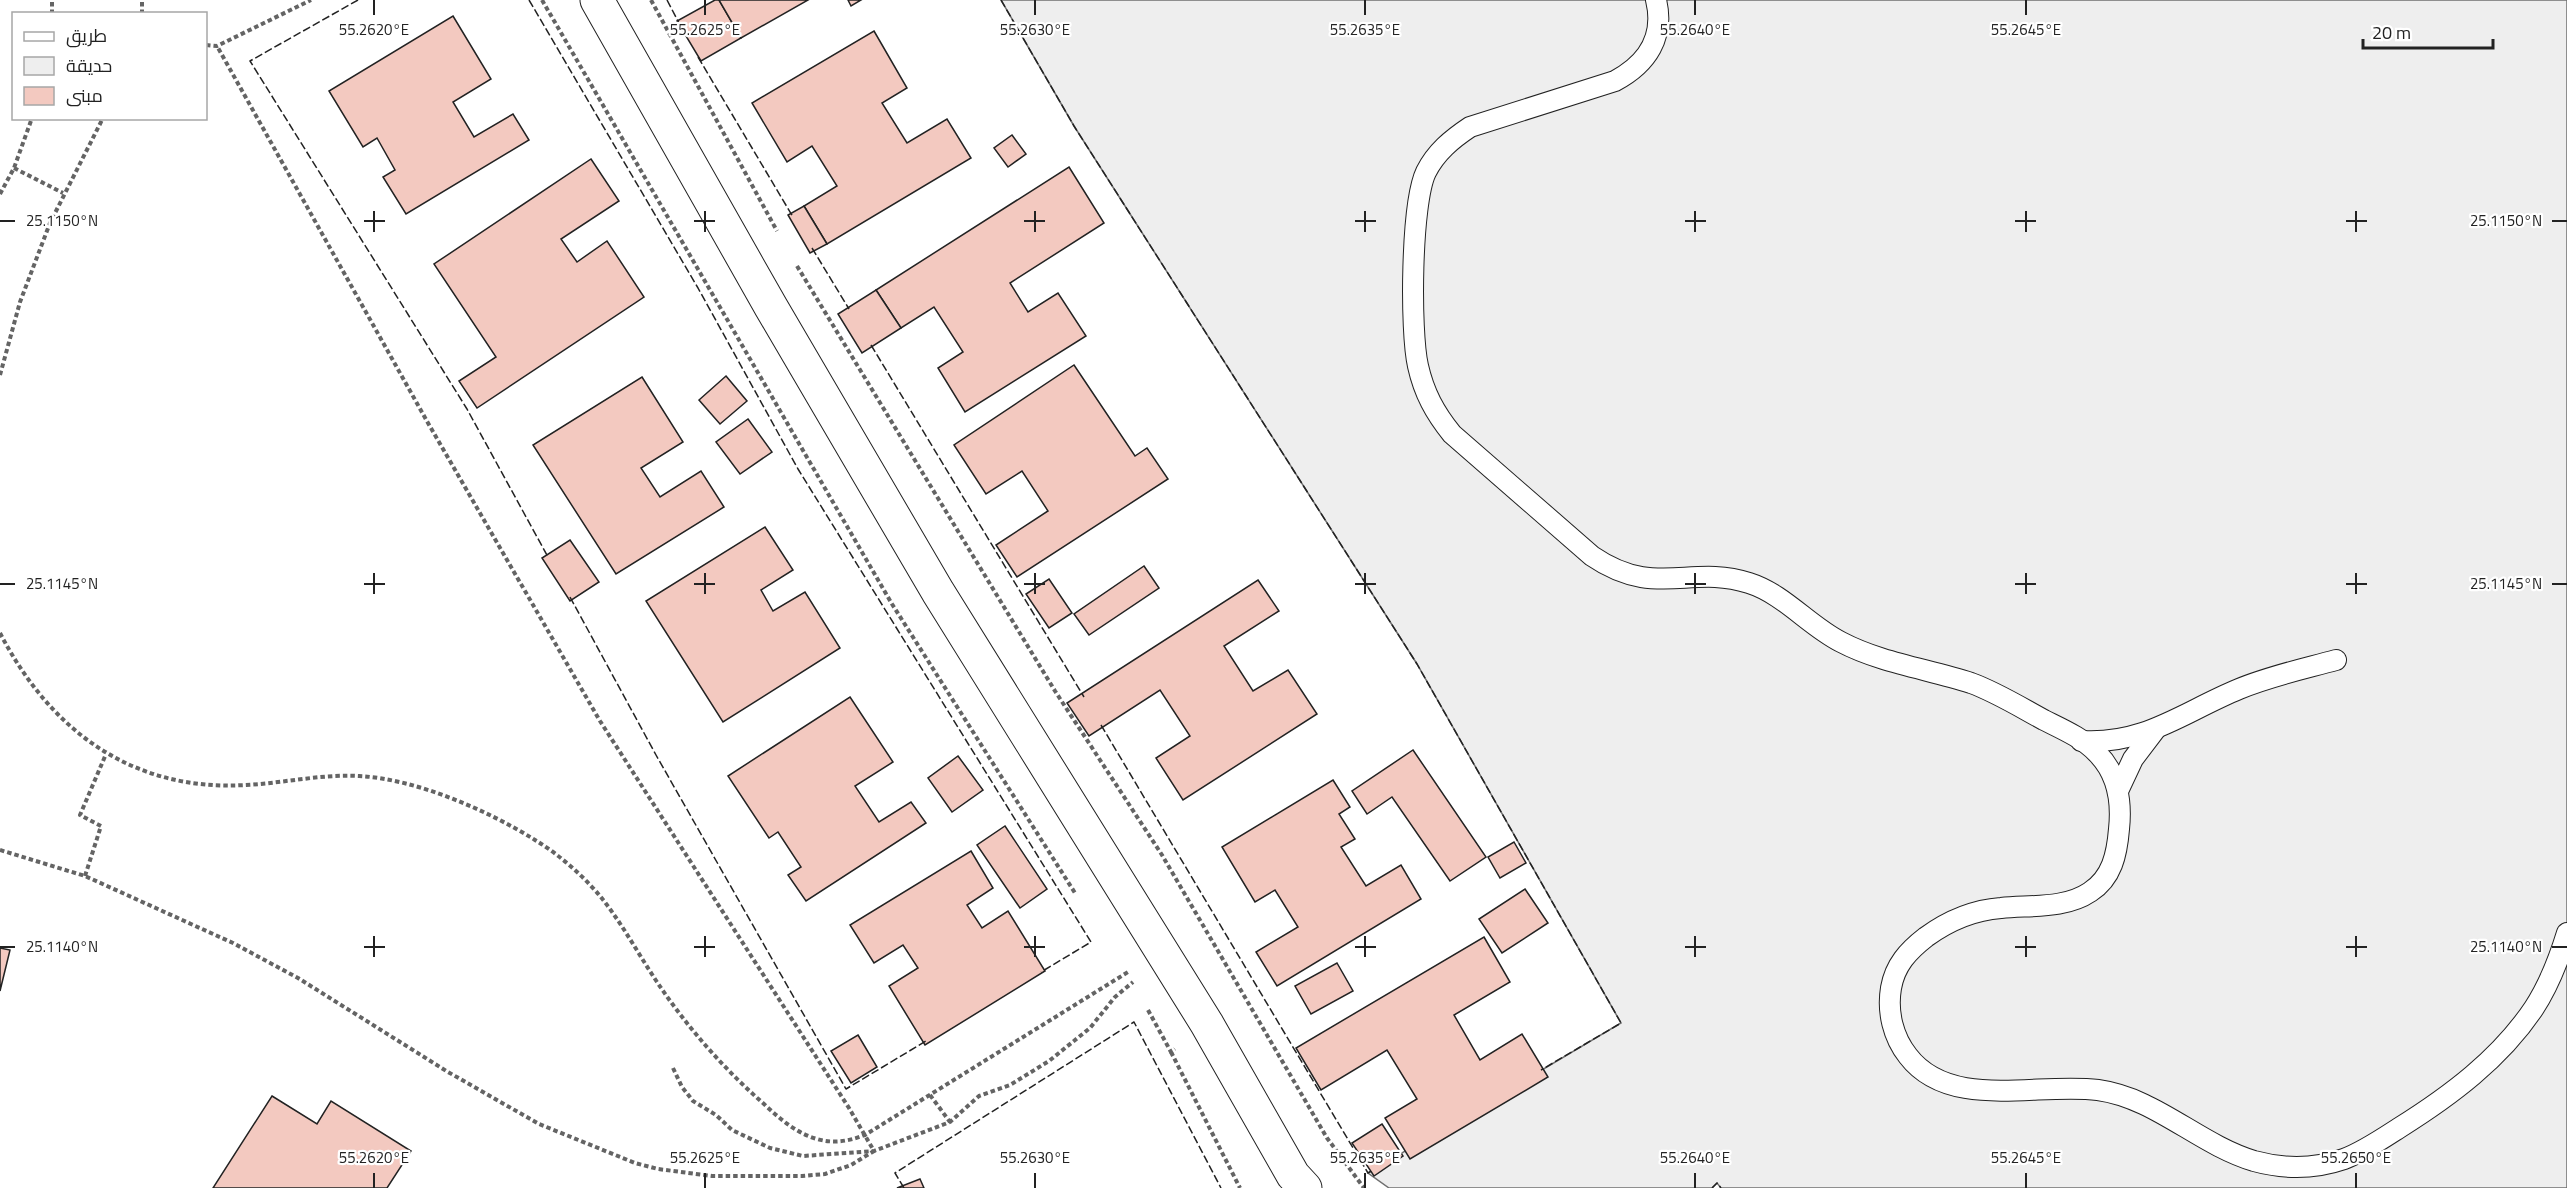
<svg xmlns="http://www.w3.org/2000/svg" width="2567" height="1188" viewBox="0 0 2567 1188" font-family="'Titillium Web',Cairo,sans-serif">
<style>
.green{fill:#eee;stroke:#6f6f6f;stroke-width:1.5}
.building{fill:#f3c9c0;stroke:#222;stroke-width:1.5}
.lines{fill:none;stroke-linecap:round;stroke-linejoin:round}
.service-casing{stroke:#222;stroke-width:22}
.minor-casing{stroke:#222;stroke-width:35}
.path{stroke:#646464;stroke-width:4;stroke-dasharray:4.5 3;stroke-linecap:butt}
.service{stroke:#fff;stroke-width:20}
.minor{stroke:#fff;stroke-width:33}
.fence{stroke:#222;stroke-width:1.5;stroke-dasharray:8 3;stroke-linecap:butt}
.ticks{fill:none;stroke:#222;stroke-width:2}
.ticks-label{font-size:15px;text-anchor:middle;fill:#222;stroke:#fff;stroke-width:4.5;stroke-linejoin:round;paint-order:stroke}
</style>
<rect width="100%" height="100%" fill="#fff"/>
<polygon class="green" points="1001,0 2567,0 2567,1188 1721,1188 1717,1183 1712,1188 1389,1188 1368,1173 1621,1023 1417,664 1074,126"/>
<g class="building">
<polygon points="715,0 719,0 741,38 701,61 677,21"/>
<polygon points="719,0 808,0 741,38"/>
<polygon points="848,0 861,0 851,6"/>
<polygon points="453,16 491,79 453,102 474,137 513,114 529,140 406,214 383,177 395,170 377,138 363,147 329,91"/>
<polygon points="874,31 907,88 882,103 907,143 947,119 971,158 827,244 804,206 837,186 812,146 787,162 752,103"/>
<polygon points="1012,135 1026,154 1008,167 994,148"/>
<polygon points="591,159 619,201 561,239 577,262 607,241 644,297 477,408 459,381 496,357 434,264"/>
<polygon points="1069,167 1104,223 1010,283 1028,312 1058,293 1086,336 965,412 938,368 963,352 934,307 901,328 876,290"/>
<polygon points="804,206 827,244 810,253 788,215"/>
<polygon points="876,290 901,328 862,353 838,314"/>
<polygon points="1074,365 1135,456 1147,448 1168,479 1017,577 996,545 1048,511 1022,471 986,494 954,445"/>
<polygon points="726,376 747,401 720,424 699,400"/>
<polygon points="642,377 683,442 641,468 660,497 701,471 724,507 616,574 533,445"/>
<polygon points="748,419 772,452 740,474 716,442"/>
<polygon points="765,527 793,570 761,590 773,611 805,592 840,648 723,722 646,601"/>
<polygon points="570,540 599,582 570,601 542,558"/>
<polygon points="1144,566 1159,588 1089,635 1074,614"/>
<polygon points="1049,579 1072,613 1049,628 1026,594"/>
<polygon points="1258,580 1279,611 1224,646 1253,691 1288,670 1317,714 1183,800 1156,758 1190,736 1160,690 1089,736 1067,703"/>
<polygon points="850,697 893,762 855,786 879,822 911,802 926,823 806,901 788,875 801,867 778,832 769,838 728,776"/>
<polygon points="1413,750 1486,857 1450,881 1392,797 1367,814 1352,791"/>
<polygon points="958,756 983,790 952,812 928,778"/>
<polygon points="1333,780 1350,807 1339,814 1355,839 1341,847 1366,886 1401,865 1421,899 1277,986 1256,952 1298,927 1275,890 1255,902 1222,847"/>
<polygon points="1005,826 1047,889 1020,908 977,845"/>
<polygon points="1514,842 1526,863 1500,878 1488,857"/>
<polygon points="971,851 993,888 967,905 982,928 1008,911 1045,971 925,1045 889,986 918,968 903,945 874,963 850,925"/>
<polygon points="1525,889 1548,923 1502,953 1479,919"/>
<polygon points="1484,937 1510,982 1454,1015 1480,1060 1522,1034 1548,1077 1410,1159 1385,1118 1417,1099 1387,1050 1321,1090 1296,1048"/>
<polygon points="0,948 10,950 0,991"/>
<polygon points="1337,963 1353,991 1311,1014 1295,986"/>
<polygon points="858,1035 877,1067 851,1083 831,1051"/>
<polygon points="272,1096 317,1124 331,1101 411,1151 387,1188 213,1188"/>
<polygon points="1382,1124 1403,1156 1374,1176 1352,1143"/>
<polygon points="920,1179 924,1188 897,1188"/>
</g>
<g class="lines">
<g class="service-casing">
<g id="service">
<path d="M 1656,0 C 1665,37 1647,64 1615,81 L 1470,127 C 1452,139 1436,152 1426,172 C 1411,203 1410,331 1418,366 C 1424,393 1435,413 1452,434 L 1592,556 C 1655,599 1690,564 1749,583 C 1784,594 1809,626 1841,642 C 1881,663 1928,669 1971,683 C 1996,692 2020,707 2044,720 C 2062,729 2083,738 2097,753 C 2118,774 2122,801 2119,829 C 2117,854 2112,878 2090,892 C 2065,909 2030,905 2001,908 C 1974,910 1948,921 1926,937 C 1908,951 1895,965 1891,988 C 1887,1012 1893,1037 1908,1056 C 1950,1111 2038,1082 2098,1090 C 2156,1098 2198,1144 2254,1161 C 2283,1169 2315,1169 2344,1159 C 2363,1152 2382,1139 2399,1128 C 2450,1096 2500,1059 2534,1008 C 2549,985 2559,959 2567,933"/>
<path d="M 2081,741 C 2145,745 2183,712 2239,689 C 2270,676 2303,669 2336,660"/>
<polyline points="2118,791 2133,759 2155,730"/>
</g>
</g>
<g class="minor-casing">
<polyline id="minor" points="597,0 771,307 938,592 1207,1024 1293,1175 1305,1188"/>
</g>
<g class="path">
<polyline points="542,0 892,604 1075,893"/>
<polyline points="651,0 777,231"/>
<polyline points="52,14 52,0"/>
<polyline points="142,14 142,0"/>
<polyline points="206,45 217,46 311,0"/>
<polyline points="14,168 63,193"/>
<polyline points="0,194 14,168 32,118"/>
<polyline points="797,266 1055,691 1162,855 1327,1138 1364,1188"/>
<polyline points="0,375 20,302 50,223 103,118"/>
<path d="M 0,633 C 50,730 132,792 246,785 C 284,783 321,774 359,776 C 416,779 487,810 535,840 C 560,855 586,878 604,901 C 624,927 639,955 657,982 C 687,1027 724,1069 764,1104 C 780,1119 796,1133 817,1139 C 834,1144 849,1141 865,1135 L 1128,972"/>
<polyline points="0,850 85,876 233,943 298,978 448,1072 539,1124 635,1163 658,1169 712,1176 802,1176 825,1174 851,1165 874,1151 849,1108 600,721 428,423 217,46"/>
<polyline points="85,876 101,826 80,815 106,754"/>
<polyline points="1148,1010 1171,1052 1175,1049"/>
<polyline points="1171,1052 1240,1188"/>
<polyline points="673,1068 682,1087 693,1101 716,1115 732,1130 770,1148 803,1156 874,1151 950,1122 979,1096 1010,1085 1049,1061 1090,1028 1115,997 1133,982"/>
<polyline points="930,1095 950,1122"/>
</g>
<use href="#service" class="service"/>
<use href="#minor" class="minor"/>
<g class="fence">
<polyline points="358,0 250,61 467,409 548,557"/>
<polyline points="529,0 698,288 798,469 1091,942 1041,972"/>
<polyline points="667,0 679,23"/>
<polyline points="1001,0 1074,126 1417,664 1621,1023 1541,1070"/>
<polyline points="698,57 793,217"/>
<polyline points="812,248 849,309"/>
<polyline points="871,345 1084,697"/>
<polyline points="570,597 656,755 846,1089 926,1041"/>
<polyline points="1101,725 1368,1173 1373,1170"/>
<polyline points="904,1188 895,1173 1134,1022 1221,1188"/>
<polyline points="1712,1188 1717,1183 1721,1188"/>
</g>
</g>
<path class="ticks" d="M 374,0 L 374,15M 705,0 L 705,15M 1035,0 L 1035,15M 1365,0 L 1365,15M 1695,0 L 1695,15M 2026,0 L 2026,15M 374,211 L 374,232M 705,211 L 705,232M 1035,211 L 1035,232M 1365,211 L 1365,232M 1695,211 L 1695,232M 2026,211 L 2026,232M 2356,211 L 2356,232M 0,221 L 15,221M 364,221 L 385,221M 694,221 L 715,221M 1024,221 L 1045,221M 1355,221 L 1376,221M 1685,221 L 1706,221M 2015,221 L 2036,221M 2346,221 L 2367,221M 2552,221 L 2567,221M 374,573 L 374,594M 705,573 L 705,594M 1035,573 L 1035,594M 1365,573 L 1365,594M 1695,573 L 1695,594M 2026,573 L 2026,594M 2356,573 L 2356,594M 0,584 L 15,584M 364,584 L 385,584M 694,584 L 715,584M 1024,584 L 1045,584M 1355,584 L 1376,584M 1685,584 L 1706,584M 2015,584 L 2036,584M 2346,584 L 2367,584M 2552,584 L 2567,584M 374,936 L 374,957M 705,936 L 705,957M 1035,936 L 1035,957M 1365,936 L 1365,957M 1695,936 L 1695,957M 2026,936 L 2026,957M 2356,936 L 2356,957M 0,947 L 15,947M 364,947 L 385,947M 694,947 L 715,947M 1024,947 L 1045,947M 1355,947 L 1376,947M 1685,947 L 1706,947M 2015,947 L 2036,947M 2346,947 L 2367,947M 2552,947 L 2567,947M 374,1173 L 374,1188M 705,1173 L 705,1188M 1035,1173 L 1035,1188M 1365,1173 L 1365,1188M 1695,1173 L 1695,1188M 2026,1173 L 2026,1188M 2356,1173 L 2356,1188"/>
<g class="ticks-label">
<text x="374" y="35">55.2620°E</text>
<text x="705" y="35">55.2625°E</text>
<text x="1035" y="35">55.2630°E</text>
<text x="1365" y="35">55.2635°E</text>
<text x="1695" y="35">55.2640°E</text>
<text x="2026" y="35">55.2645°E</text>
<text x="62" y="226">25.1150°N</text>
<text x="2506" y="226">25.1150°N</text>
<text x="62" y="589">25.1145°N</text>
<text x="2506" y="589">25.1145°N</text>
<text x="62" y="952">25.1140°N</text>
<text x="2506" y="952">25.1140°N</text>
<text x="374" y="1163">55.2620°E</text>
<text x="705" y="1163">55.2625°E</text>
<text x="1035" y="1163">55.2630°E</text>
<text x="1365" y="1163">55.2635°E</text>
<text x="1695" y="1163">55.2640°E</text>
<text x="2026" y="1163">55.2645°E</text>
<text x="2356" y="1163">55.2650°E</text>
</g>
<rect x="12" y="12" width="195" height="108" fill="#ffffff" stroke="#a7a7a7" stroke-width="1.5"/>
<rect x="24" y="32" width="30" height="9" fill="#ffffff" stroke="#a7a7a7" stroke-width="1.5"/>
<text x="66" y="42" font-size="18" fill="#222222">طريق</text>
<rect x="24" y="57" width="30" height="18" fill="#eeeeee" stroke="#a7a7a7" stroke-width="1.5"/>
<text x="66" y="72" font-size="18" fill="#222222">حديقة</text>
<rect x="24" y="87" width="30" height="18" fill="#f3c9c0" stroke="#a7a7a7" stroke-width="1.5"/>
<text x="66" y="102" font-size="18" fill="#222222">مبنى</text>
<path d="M2363 39v9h130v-9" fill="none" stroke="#222222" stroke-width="3"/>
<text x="2372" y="39" font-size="18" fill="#222222" stroke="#ffffff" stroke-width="4.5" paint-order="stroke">20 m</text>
</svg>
